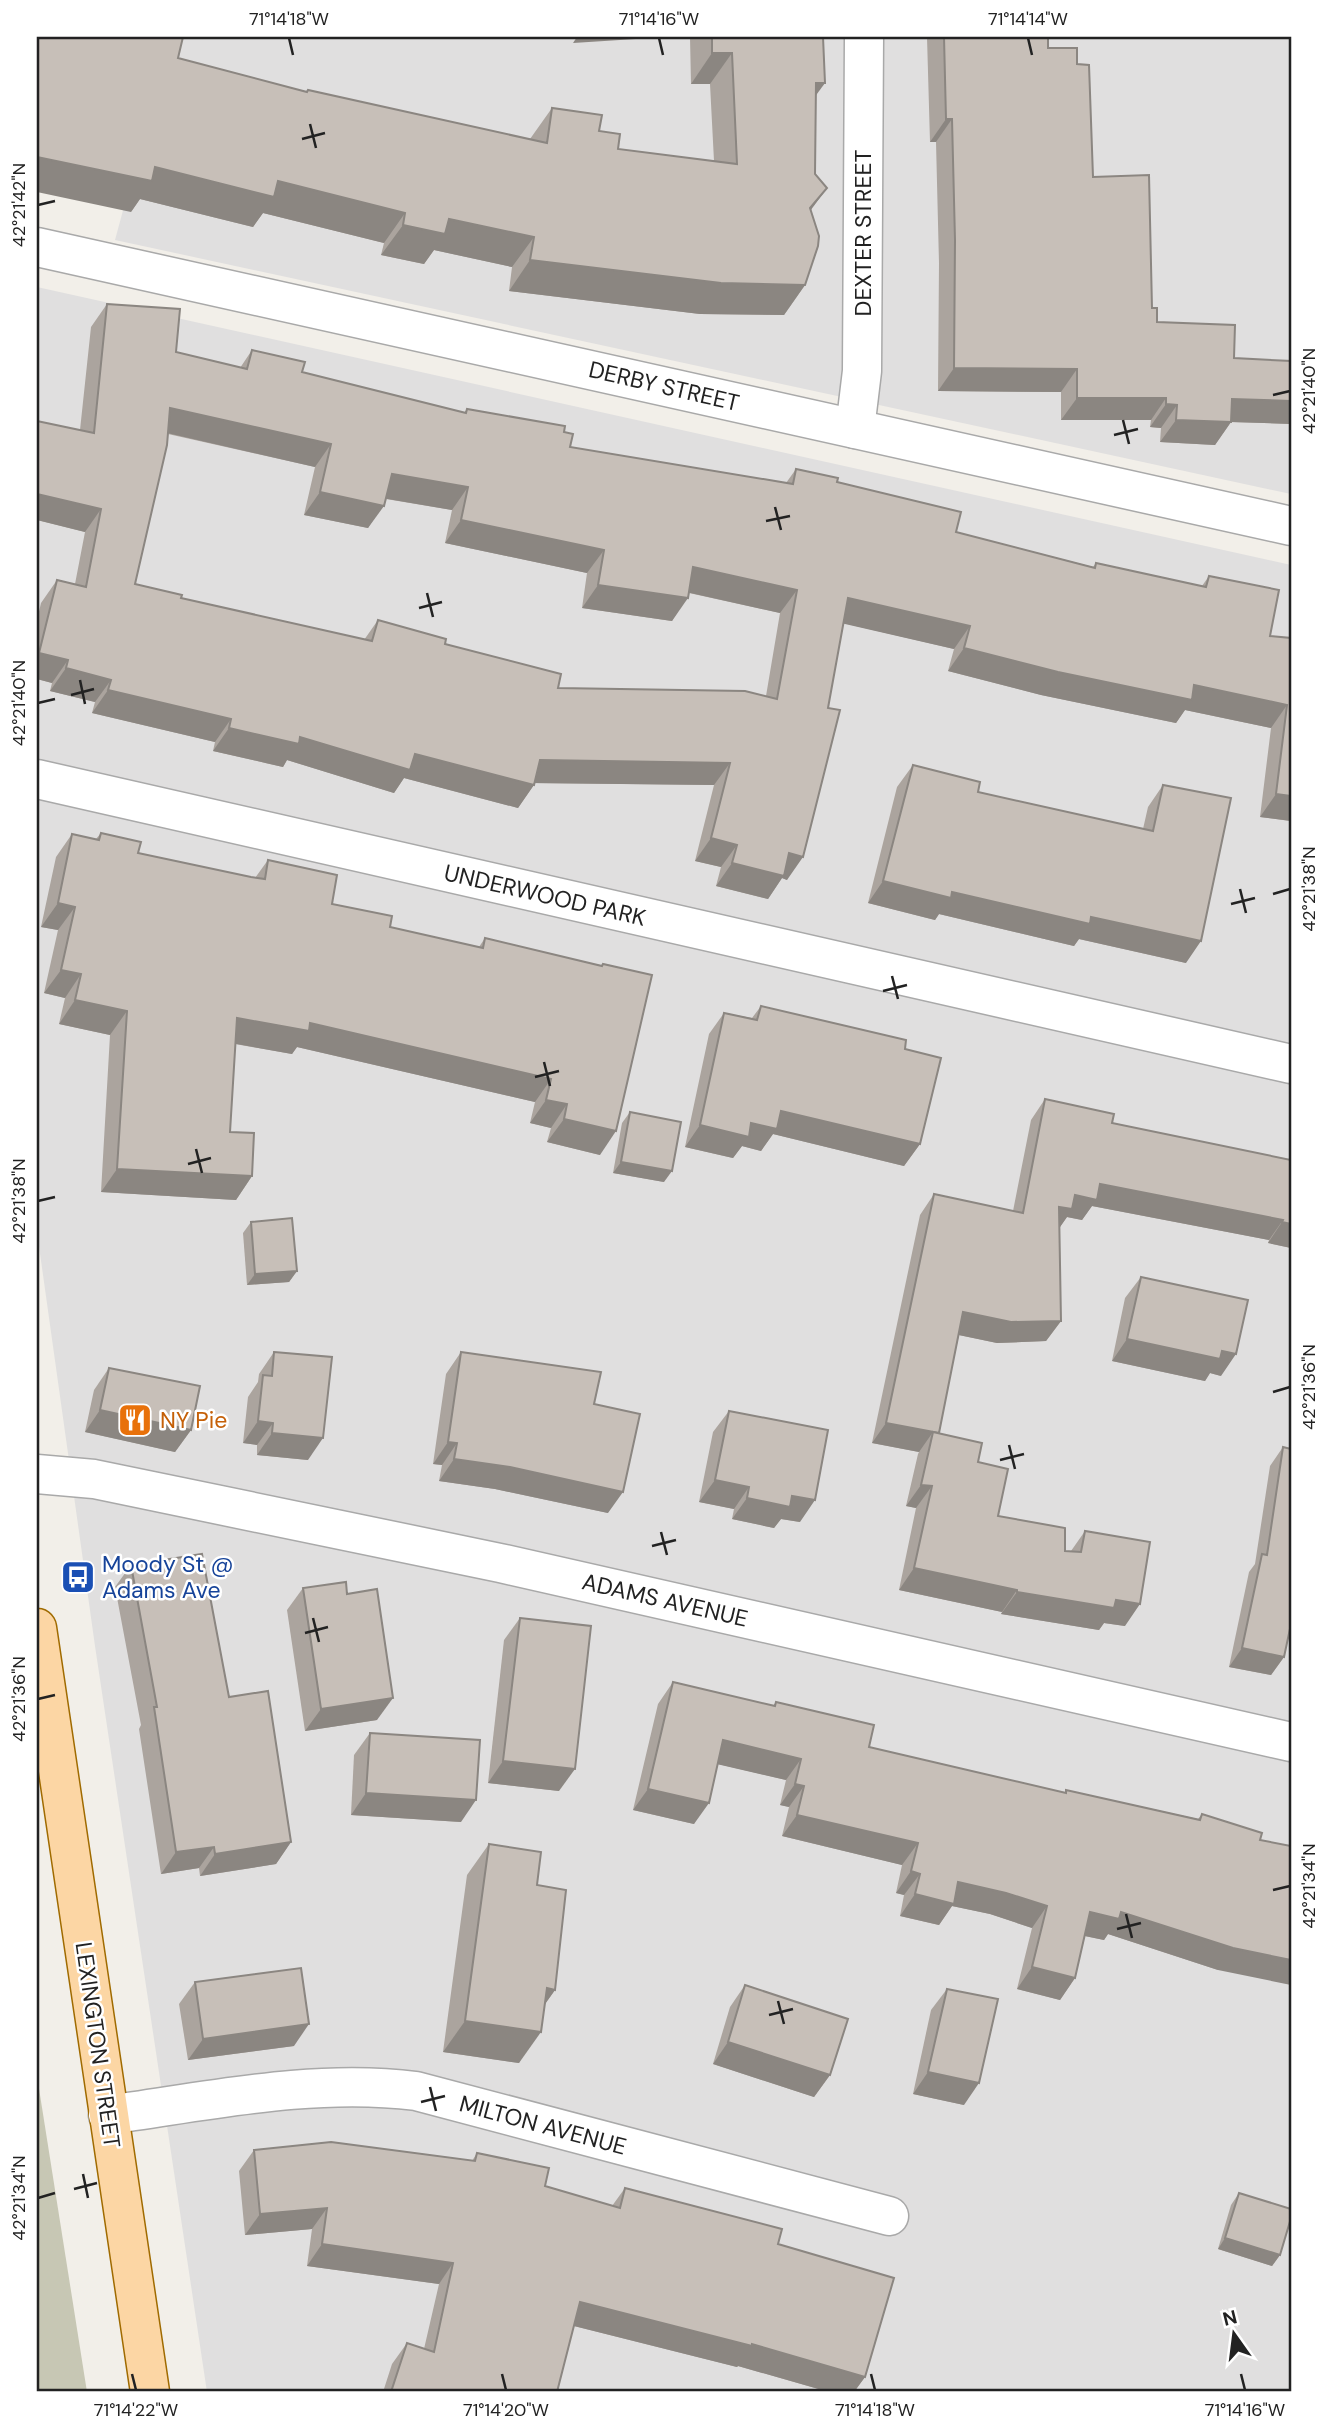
<svg xmlns="http://www.w3.org/2000/svg" width="1328" height="2429" viewBox="0 0 1328 2429" font-family="'DM Sans',sans-serif">
<style>
.residential{fill:#e0dfdf}
.construction{fill:#c7c7b4}
.lines{fill:none;stroke-linecap:round;stroke-linejoin:round}
.minor-casing{stroke:#a9a9a9;stroke-width:41}
.tertiary-casing{stroke:#a9a9a9;stroke-width:41}
.primary-casing{stroke:#a06b00;stroke-width:41}
.minor{stroke:#fff;stroke-width:38}
.tertiary{stroke:#fff;stroke-width:38}
.primary{stroke:#fcd6a4;stroke-width:38}
.wall{fill:#aba49e;fill-rule:evenodd}
.shaded-wall{fill:#8b8681}
.building{fill:#c7bfb8;stroke:#8b8681;stroke-width:2;fill-rule:evenodd}
.ticks{fill:none;stroke:#222;stroke-width:2.5}
.labels{text-anchor:middle;stroke-width:5;stroke-linejoin:round;paint-order:stroke}
.street-label{font-size:23px;fill:#222;stroke:#fff}
.food-label{font-size:23px;fill:#c56008;stroke:#fff;text-anchor:start}
.transit-label{font-size:23px;fill:#164399;stroke:#fff;text-anchor:start}
.neatline{fill:none;stroke:#222;stroke-width:2.5}
.ticks-label{font-size:18px;text-anchor:middle;fill:#222}
</style>
<rect width="100%" height="100%" fill="#f2efe9"/>
<g class="residential">
<polygon points="170,37 1291,37 1291,494 115,240"/>
<polygon points="37,287 1291,565 1291,2392 207,2392 95,1646 37,1232"/>
</g>
<polygon class="construction" points="37,2076 87,2392 37,2392"/>
<g class="lines">
<g class="minor-casing">
<g id="minor">
<polyline points="855,429 862,371 864,37"/>
<polyline points="37,779 1291,1064"/>
<polyline points="37,1474 94,1479 500,1563 1291,1742"/>
<path d="M 108,2115 C 210,2101 314,2078 416,2091 L 889,2216"/>
</g>
</g>
<g class="tertiary-casing">
<polyline id="tertiary" points="37,247 1291,526"/>
</g>
<g class="primary-casing">
<polyline id="primary" points="37,1628 150,2392"/>
</g>
<use href="#minor" class="minor"/>
<use href="#tertiary" class="tertiary"/>
<use href="#primary" class="primary"/>
</g>
<g class="wall">
<polygon points="690,37 823,37 816,95 811,211 805,285 784,315 700,314 509,291 512,267 434,250 424,264 381,255 384,243 263,213 253,227 140,199 131,212 178,58 306,92 308,90 530,139 552,108 599,131 618,149 714,161 710,84 691,84"/>
<polygon points="927,37 1048,37 1048,48 1077,64 1093,177 1152,308 1157,322 1234,358 1291,361 1291,424 1231,422 1215,445 1160,442 1161,428 1150,427 1151,420 1061,420 1061,392 938,391 939,263 936,142 930,142"/>
<path d="M 107,304 L 176,352 L 240,368 L 252,350 L 302,372 L 464,413 L 467,409 L 564,432 L 570,447 L 786,483 L 796,469 L 837,482 L 956,532 L 1093,567 L 1096,563 L 1202,586 L 1209,576 L 1270,636 L 1291,638 L 1291,821 L 1260,817 L 1271,728 L 1185,710 L 1176,723 L 1041,695 L 948,671 L 954,649 L 843,623 L 787,880 L 782,878 L 768,899 L 716,886 L 721,867 L 695,861 L 714,785 L 535,783 L 518,808 L 404,778 L 394,793 L 287,760 L 283,767 L 213,751 L 215,742 L 92,713 L 95,702 L 50,691 L 52,683 L 37,679 L 37,620 L 41,603 L 57,580 L 75,584 L 85,532 L 37,520 L 37,421 L 80,430 L 91,327 ZM 168,434 L 315,467 L 304,515 L 368,528 L 386,499 L 452,510 L 445,543 L 587,573 L 582,608 L 672,621 L 689,593 L 780,613 L 766,696 L 558,688 L 445,644 L 378,620 L 364,640 L 181,598 L 135,584 Z"/>
<polygon points="913,765 978,792 1143,829 1148,807 1163,785 1186,963 1079,939 1074,946 939,914 935,920 868,903 897,787"/>
<polygon points="101,833 138,853 255,878 268,860 332,904 390,927 479,947 485,938 601,966 603,964 600,1155 547,1142 551,1128 530,1123 535,1102 297,1047 292,1054 235,1044 230,1132 252,1176 236,1200 101,1192 110,1035 59,1024 65,998 44,993 58,930 41,927 56,857 72,834 96,839"/>
<polygon points="761,1006 905,1049 920,1144 904,1166 773,1134 761,1151 742,1146 733,1158 685,1147 709,1034 724,1013 752,1018"/>
<polygon points="1045,1099 1112,1123 1291,1160 1291,1248 1268,1243 1269,1240 1092,1206 1082,1220 1067,1217 1059,1228 1061,1321 1046,1341 997,1343 959,1335 938,1434 978,1462 998,1516 1065,1551 1071,1551 1085,1531 1125,1626 1104,1623 1099,1630 1001,1614 1002,1612 899,1590 916,1508 906,1506 918,1454 919,1452 872,1443 920,1215 934,1194 1013,1211 1031,1120"/>
<polygon points="630,1112 664,1182 613,1173 622,1123"/>
<polygon points="251,1222 297,1271 289,1282 247,1285 243,1233"/>
<polygon points="1141,1277 1221,1376 1210,1373 1205,1381 1112,1361 1125,1298"/>
<polygon points="274,1352 308,1460 257,1455 257,1445 243,1443 248,1397 258,1382 259,1374"/>
<polygon points="461,1352 594,1404 608,1513 495,1489 439,1481 442,1465 433,1464 446,1374"/>
<polygon points="109,1368 191,1430 175,1452 85,1432 94,1390"/>
<polygon points="729,1411 800,1522 781,1519 774,1528 732,1519 734,1509 699,1502 713,1432"/>
<polygon points="1283,1447 1289,1634 1284,1657 1271,1675 1229,1667 1249,1572 1255,1564 1270,1466"/>
<polygon points="131,1565 229,1697 291,1842 276,1864 200,1876 199,1868 161,1874 139,1729 141,1725 115,1587"/>
<polygon points="303,1588 347,1594 377,1720 305,1731 287,1610"/>
<polygon points="520,1618 559,1791 488,1783 504,1640"/>
<polygon points="673,1682 773,1706 776,1702 869,1747 1065,1793 1066,1790 1198,1819 1202,1814 1218,1970 1108,1934 1104,1940 1085,1936 1075,1978 1060,2000 1017,1989 1032,1928 990,1914 952,1906 939,1925 900,1916 904,1895 896,1893 902,1865 782,1836 789,1807 780,1805 786,1780 718,1764 694,1824 633,1810 658,1704"/>
<polygon points="370,1733 461,1822 351,1815 354,1755"/>
<polygon points="489,1844 537,1885 555,1990 545,2004 519,2063 443,2052 467,1875"/>
<polygon points="195,1982 294,2046 188,2060 179,2004"/>
<polygon points="745,1985 830,2075 814,2097 713,2064 730,2007"/>
<polygon points="947,1989 964,2105 913,2094 931,2010"/>
<polygon points="254,2150 472,2161 477,2153 545,2186 612,2206 625,2188 778,2244 865,2377 854,2392 829,2392 738,2366 737,2367 574,2326 557,2392 383,2392 392,2364 407,2343 424,2349 439,2284 307,2266 312,2229 245,2235 239,2171"/>
<polygon points="1239,2193 1280,2255 1272,2266 1218,2249 1231,2205"/>
</g>
<g class="shaded-wall">
<polygon points="577,37 667,37 573,43"/>
<polygon points="712,53 732,53 710,84 691,84"/>
<polygon points="816,83 825,83 803,113"/>
<polygon points="946,119 952,119 936,142 930,142"/>
<polygon points="37,157 155,167 278,181 405,213 384,243 263,213 253,227 140,199 131,212 37,192"/>
<polygon points="827,188 805,218 810,208"/>
<polygon points="449,219 534,237 512,267 434,250 424,264 381,255 403,225"/>
<polygon points="530,260 805,285 784,315 700,314 509,291"/>
<polygon points="954,368 1077,369 1061,392 938,391"/>
<polygon points="1077,398 1166,398 1151,420 1061,420"/>
<polygon points="1232,399 1291,401 1291,424 1231,422 1215,445 1160,442 1176,420"/>
<polygon points="1166,404 1177,405 1161,428 1150,427"/>
<polygon points="170,408 331,444 315,467 154,430"/>
<polygon points="392,474 468,487 452,510 376,497"/>
<polygon points="320,492 384,506 368,528 304,515"/>
<polygon points="37,494 101,509 85,532 37,520"/>
<polygon points="461,520 604,550 587,573 445,543"/>
<polygon points="693,567 797,590 780,613 677,590"/>
<polygon points="598,585 688,598 672,621 582,608"/>
<polygon points="848,598 970,626 954,649 832,621"/>
<polygon points="964,648 1194,685 1287,705 1271,728 1185,710 1176,723 1041,695 948,671"/>
<polygon points="39,653 68,660 52,683 37,679 37,657"/>
<polygon points="66,668 111,680 95,702 50,691"/>
<polygon points="108,690 231,719 215,742 92,713"/>
<polygon points="229,728 300,737 415,754 540,760 730,763 714,785 527,783 534,785 518,808 404,778 394,793 287,760 283,767 213,751"/>
<polygon points="1276,794 1291,796 1291,821 1260,817"/>
<polygon points="711,838 737,845 721,867 695,861"/>
<polygon points="789,853 803,857 787,880 782,878 768,899 716,886 732,863"/>
<polygon points="883,881 952,892 1091,917 1201,941 1186,963 1079,939 1074,946 939,914 935,920 868,903"/>
<polygon points="58,903 75,907 58,930 41,927"/>
<polygon points="61,970 81,974 65,998 44,993"/>
<polygon points="75,1000 127,1011 110,1035 59,1024"/>
<polygon points="237,1018 310,1023 551,1079 535,1102 297,1047 292,1054 220,1041"/>
<polygon points="546,1100 567,1104 551,1128 530,1123"/>
<polygon points="781,1111 920,1144 904,1166 773,1134 761,1151 742,1146 733,1158 685,1147 700,1125 751,1123"/>
<polygon points="564,1119 616,1131 600,1155 547,1142"/>
<polygon points="621,1162 672,1171 664,1182 613,1173"/>
<polygon points="117,1169 252,1176 236,1200 101,1192"/>
<polygon points="1100,1184 1283,1220 1269,1240 1092,1206 1082,1220 1067,1217 1058,1230 1059,1207 1075,1195"/>
<polygon points="1282,1222 1291,1224 1291,1248 1268,1243"/>
<polygon points="297,1271 289,1282 247,1285 255,1274"/>
<polygon points="963,1312 1061,1321 1046,1341 997,1343 949,1333"/>
<polygon points="1127,1339 1222,1351 1236,1354 1221,1376 1210,1373 1205,1381 1112,1361"/>
<polygon points="100,1410 191,1430 175,1452 85,1432"/>
<polygon points="258,1421 273,1423 257,1445 243,1443"/>
<polygon points="886,1423 939,1433 930,1446 933,1432 919,1452 872,1443"/>
<polygon points="272,1433 323,1438 308,1460 257,1455"/>
<polygon points="448,1442 457,1443 442,1465 433,1464"/>
<polygon points="454,1459 510,1467 623,1492 608,1513 495,1489 439,1481"/>
<polygon points="715,1480 749,1487 734,1509 699,1502"/>
<polygon points="921,1485 932,1486 916,1508 906,1506"/>
<polygon points="792,1496 815,1500 800,1522 781,1519 774,1528 732,1519 747,1498"/>
<polygon points="914,1568 1017,1590 1002,1612 899,1590"/>
<polygon points="1017,1592 1116,1600 1140,1604 1125,1626 1104,1623 1099,1630 1001,1614"/>
<polygon points="1242,1648 1284,1657 1271,1675 1229,1667"/>
<polygon points="393,1698 377,1720 305,1731 321,1709"/>
<polygon points="723,1740 801,1759 786,1780 708,1762"/>
<polygon points="503,1761 575,1769 559,1791 488,1783"/>
<polygon points="795,1784 804,1786 789,1807 780,1805"/>
<polygon points="648,1789 709,1803 694,1824 633,1810"/>
<polygon points="366,1793 476,1800 461,1822 351,1815"/>
<polygon points="797,1815 918,1843 902,1865 782,1836"/>
<polygon points="291,1842 276,1864 200,1876 215,1854"/>
<polygon points="214,1847 199,1868 161,1874 176,1852"/>
<polygon points="911,1871 920,1874 904,1895 896,1893"/>
<polygon points="958,1882 1006,1893 1047,1906 1032,1928 990,1914 952,1906 939,1925 900,1916 915,1894"/>
<polygon points="1090,1912 1121,1912 1291,1960 1291,1985 1218,1970 1108,1934 1104,1940 1075,1934"/>
<polygon points="1032,1967 1075,1978 1060,2000 1017,1989"/>
<polygon points="547,1988 555,1990 533,2021"/>
<polygon points="465,2021 541,2032 519,2063 443,2052"/>
<polygon points="309,2024 294,2046 188,2060 203,2039"/>
<polygon points="728,2042 830,2075 814,2097 713,2064"/>
<polygon points="928,2072 979,2083 964,2105 913,2094"/>
<polygon points="327,2208 312,2229 245,2235 260,2214"/>
<polygon points="1225,2238 1280,2255 1272,2266 1218,2249"/>
<polygon points="322,2244 453,2263 439,2284 307,2266"/>
<polygon points="580,2302 752,2344 865,2377 854,2392 829,2392 738,2366 737,2367 566,2324"/>
</g>
<g class="building">
<polygon points="37,37 183,37 178,58 307,92 308,90 547,143 552,108 602,115 599,131 620,134 618,149 737,164 732,53 712,53 712,37 823,37 825,83 816,83 815,174 827,188 810,208 819,236 818,246 805,285 721,283 530,260 534,237 449,219 445,234 403,225 405,213 278,181 274,197 155,167 152,181 37,157"/>
<polygon points="944,37 1048,37 1048,48 1077,48 1077,64 1089,65 1093,177 1149,175 1152,308 1157,308 1157,322 1235,325 1234,358 1291,361 1291,401 1232,399 1231,422 1176,420 1177,405 1166,404 1166,398 1077,398 1077,369 954,368 955,240 952,119 946,119"/>
<path d="M 107,304 L 180,309 L 176,352 L 247,369 L 252,350 L 305,362 L 302,372 L 466,413 L 467,409 L 565,426 L 564,432 L 573,434 L 570,447 L 793,484 L 796,469 L 838,478 L 837,482 L 961,512 L 956,532 L 1095,568 L 1096,563 L 1206,587 L 1209,576 L 1279,590 L 1270,636 L 1291,638 L 1291,796 L 1276,794 L 1287,705 L 1194,685 L 1192,700 L 1058,672 L 964,648 L 970,626 L 848,598 L 828,708 L 840,710 L 803,857 L 789,853 L 784,876 L 732,863 L 737,845 L 711,838 L 730,763 L 540,760 L 534,785 L 415,754 L 410,770 L 300,737 L 299,744 L 229,728 L 231,719 L 108,690 L 111,680 L 66,668 L 68,660 L 39,653 L 57,580 L 86,587 L 101,509 L 37,494 L 37,421 L 94,433 ZM 170,408 L 331,444 L 320,492 L 384,506 L 392,474 L 468,487 L 461,520 L 604,550 L 598,585 L 688,598 L 693,567 L 797,590 L 777,699 L 745,691 L 558,688 L 561,674 L 445,644 L 446,639 L 378,620 L 372,641 L 181,598 L 182,595 L 135,584 L 167,445 Z"/>
<polygon points="913,765 980,782 978,792 1153,831 1163,785 1231,798 1201,941 1091,917 1090,924 952,892 951,898 883,881"/>
<polygon points="101,833 141,842 138,853 251,877 265,879 268,860 337,875 332,904 392,916 390,927 483,948 485,938 602,966 603,964 652,975 616,1131 564,1119 567,1104 546,1100 551,1079 310,1023 309,1031 237,1018 230,1132 254,1133 252,1176 117,1169 127,1011 75,1000 81,974 61,970 75,907 58,903 72,834 99,840"/>
<polygon points="761,1006 906,1040 905,1049 941,1058 920,1144 781,1111 777,1129 751,1123 749,1137 700,1125 724,1013 757,1020"/>
<polygon points="1045,1099 1114,1114 1112,1123 1291,1160 1291,1224 1282,1222 1283,1220 1100,1184 1097,1200 1075,1195 1072,1209 1059,1207 1061,1321 1011,1322 963,1312 939,1433 886,1423 934,1194 1023,1213"/>
<polygon points="630,1112 681,1122 672,1171 621,1162"/>
<polygon points="292,1218 297,1271 255,1274 251,1222"/>
<polygon points="1141,1277 1248,1300 1236,1354 1222,1351 1220,1359 1127,1339"/>
<polygon points="274,1352 332,1357 323,1438 272,1433 273,1423 258,1421 263,1375 272,1376"/>
<polygon points="461,1352 601,1372 594,1404 640,1414 623,1492 510,1467 454,1459 457,1443 448,1442"/>
<polygon points="109,1368 200,1386 191,1430 100,1410"/>
<polygon points="729,1411 828,1430 815,1500 792,1496 790,1507 747,1498 749,1487 715,1480"/>
<polygon points="933,1432 982,1443 978,1462 1008,1469 998,1516 1065,1528 1065,1551 1081,1552 1085,1531 1150,1542 1140,1604 1116,1600 1114,1608 1017,1592 1017,1590 914,1568 932,1486 921,1485"/>
<polygon points="1283,1447 1291,1449 1291,1624 1284,1657 1242,1648 1262,1554 1267,1555"/>
<polygon points="202,1554 229,1697 268,1691 291,1842 215,1854 214,1847 176,1852 154,1707 157,1707 131,1565"/>
<polygon points="346,1582 347,1594 377,1589 393,1698 321,1709 303,1588"/>
<polygon points="520,1618 591,1626 575,1769 503,1761"/>
<polygon points="673,1682 775,1706 776,1702 874,1725 869,1747 1066,1793 1066,1790 1200,1820 1202,1814 1262,1833 1260,1840 1291,1846 1291,1960 1233,1948 1121,1912 1119,1919 1090,1912 1075,1978 1032,1967 1047,1906 1006,1893 958,1882 954,1904 915,1894 920,1874 911,1871 918,1843 797,1815 804,1786 795,1784 801,1759 723,1740 709,1803 648,1789"/>
<polygon points="370,1733 480,1740 476,1800 366,1793"/>
<polygon points="489,1844 541,1852 537,1885 566,1890 555,1990 547,1988 541,2032 465,2021"/>
<polygon points="301,1968 309,2024 203,2039 195,1982"/>
<polygon points="745,1985 848,2019 830,2075 728,2042"/>
<polygon points="947,1989 998,1999 979,2083 928,2072"/>
<polygon points="331,2142 475,2161 477,2153 549,2168 545,2186 620,2208 625,2188 782,2229 778,2244 894,2278 865,2377 752,2344 752,2346 580,2302 557,2392 391,2392 407,2343 434,2352 453,2263 322,2244 327,2208 260,2214 254,2150"/>
<polygon points="1239,2193 1291,2209 1291,2218 1280,2255 1225,2238"/>
</g>
<path class="ticks" d="M 289,38 L 293,55M 659,38 L 663,55M 1028,38 L 1032,55M 310,124 L 316,148M 302,139 L 325,133M 38,205 L 55,201M 1273,395 L 1290,391M 1123,420 L 1129,444M 1114,435 L 1138,429M 775,507 L 781,530M 766,521 L 790,516M 427,593 L 433,617M 419,608 L 442,602M 80,680 L 85,704M 71,695 L 94,689M 38,703 L 55,699M 1240,889 L 1246,913M 1273,894 L 1290,889M 1231,904 L 1255,898M 892,976 L 898,999M 883,991 L 907,985M 544,1062 L 550,1086M 535,1077 L 559,1071M 196,1149 L 202,1173M 188,1164 L 211,1158M 38,1201 L 55,1197M 1273,1392 L 1290,1387M 1009,1445 L 1015,1469M 1000,1460 L 1024,1454M 661,1532 L 667,1555M 652,1546 L 676,1540M 313,1618 L 319,1642M 305,1633 L 328,1627M 38,1699 L 55,1695M 1273,1890 L 1290,1886M 1126,1914 L 1132,1938M 1117,1929 L 1141,1923M 778,2001 L 784,2024M 769,2015 L 793,2009M 430,2087 L 436,2111M 421,2102 L 445,2096M 83,2174 L 88,2198M 74,2189 L 97,2183M 38,2198 L 55,2193M 132,2374 L 136,2390M 502,2374 L 506,2390M 871,2374 L 875,2390M 1241,2374 L 1245,2390"/>
<defs>
<g id="restaurant-square" transform="scale(1.75)"><rect x="-9" y="-9" width="18" height="18" rx="4" fill="#e8710a" stroke="#fff"/><path d="M-5-6h1v4h1v-4h1v4h1v-4h1v5L-1.5 .5V6h-2V.5L-5-1ZM5-6V6H3V1.5H1.5Q1.5-4 5-6Z" fill="#fff"/></g>
<g id="bus-square" transform="scale(1.75)"><rect x="-9" y="-9" width="18" height="18" rx="4" fill="#1a4fb4" stroke="#fff"/><path d="M-5-6H5V4H4V6H2V4H-2V6H-4V4H-5ZM-3.5-4V0h7V-4ZM-3.5 1.2v1.5H-2V1.2ZM2 1.2v1.5H3.5V1.2Z" fill="#fff"/></g>
</defs>
<g fill-rule="evenodd">
<use href="#restaurant-square" x="135" y="1420"/>
<use href="#bus-square" x="78" y="1577"/>
</g>
<g class="labels">
<g class="street-label">
<text transform="translate(863 233) rotate(-90)" y="8">DEXTER STREET</text>
<text transform="translate(664 386) rotate(13)" y="8">DERBY STREET</text>
<text transform="translate(545 895) rotate(13)" y="8">UNDERWOOD PARK</text>
<text transform="translate(665 1600) rotate(13)" y="8">ADAMS AVENUE</text>
<text transform="translate(98 2045) rotate(82)" y="8">LEXINGTON STREET</text>
<text transform="translate(543 2125) rotate(15)" y="8">MILTON AVENUE</text>
</g>
<g class="food-label">
<text x="160" y="1428">NY Pie</text>
</g>
<g class="transit-label">
<text x="102" y="1572">Moody St @<tspan x="102" dy="26">Adams Ave</tspan></text>
</g>
</g>
<rect width="1328" height="2429" fill="none" stroke="#ffffff" stroke-width="77"/>
<g transform="translate(1234 2334) rotate(346)" stroke="#ffffff" stroke-width="5" paint-order="stroke">
<path d="M0-5L12 26L0 18L-12 26Z" fill="#222222"/>
<text y="-10" font-size="19" font-weight="bold" text-anchor="middle" fill="#222222">N</text>
</g>
<rect x="38" y="38" width="1252" height="2352" class="neatline"/>
<g class="ticks-label">
<text x="289" y="25">71°14'18"W</text>
<text x="659" y="25">71°14'16"W</text>
<text x="1028" y="25">71°14'14"W</text>
<text transform="translate(19 205) rotate(-90)" y="6">42°21'42"N</text>
<text transform="translate(1309 391) rotate(-90)" y="6">42°21'40"N</text>
<text transform="translate(19 703) rotate(-90)" y="6">42°21'40"N</text>
<text transform="translate(1309 889) rotate(-90)" y="6">42°21'38"N</text>
<text transform="translate(19 1201) rotate(-90)" y="6">42°21'38"N</text>
<text transform="translate(1309 1387) rotate(-90)" y="6">42°21'36"N</text>
<text transform="translate(19 1699) rotate(-90)" y="6">42°21'36"N</text>
<text transform="translate(1309 1886) rotate(-90)" y="6">42°21'34"N</text>
<text transform="translate(19 2198) rotate(-90)" y="6">42°21'34"N</text>
<text x="136" y="2416">71°14'22"W</text>
<text x="506" y="2416">71°14'20"W</text>
<text x="875" y="2416">71°14'18"W</text>
<text x="1245" y="2416">71°14'16"W</text>
</g>
</svg>
